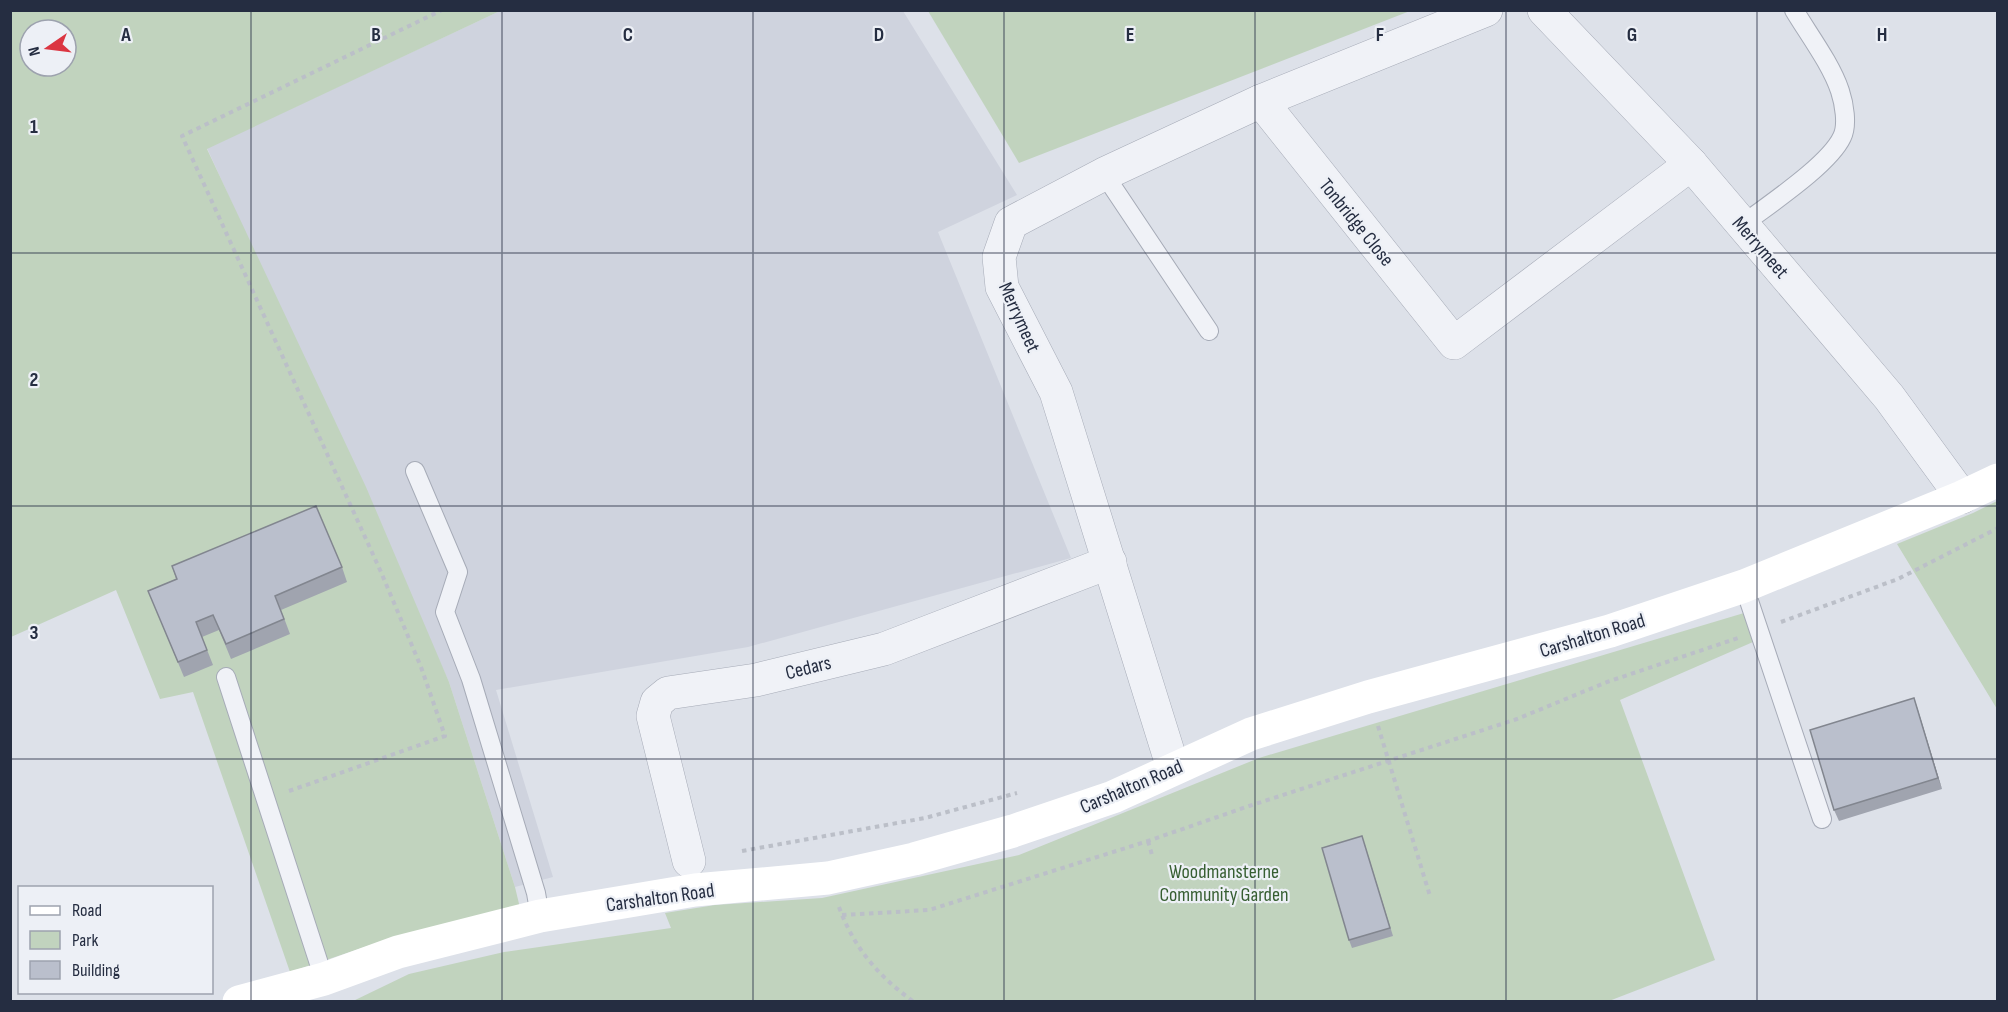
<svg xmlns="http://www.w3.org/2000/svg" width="2008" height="1012" viewBox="0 0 2008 1012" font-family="'Sofia Sans Condensed',sans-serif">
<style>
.built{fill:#cfd3de}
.green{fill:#c1d3be;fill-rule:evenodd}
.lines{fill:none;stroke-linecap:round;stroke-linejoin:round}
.lane-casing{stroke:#a6abb7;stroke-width:20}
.street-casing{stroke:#a6abb7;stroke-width:34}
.path{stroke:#bbbfc8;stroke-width:4;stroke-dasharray:4.5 4.5;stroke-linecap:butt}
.lane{stroke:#f0f2f7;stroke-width:18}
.street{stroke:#f0f2f7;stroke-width:33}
.secondary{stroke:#fff;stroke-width:33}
.wall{fill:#a0a4af}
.shaded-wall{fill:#82868f}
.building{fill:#babfcc;stroke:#82868f;stroke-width:1.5}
.grid{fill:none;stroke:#252d41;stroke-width:1.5;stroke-opacity:0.55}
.labels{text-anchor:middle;stroke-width:4.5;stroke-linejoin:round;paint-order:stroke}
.street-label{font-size:20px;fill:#252d41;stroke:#edf0f6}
.park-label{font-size:20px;fill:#365e31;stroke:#edf0f6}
.grid-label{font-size:20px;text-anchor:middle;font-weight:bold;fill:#252d41;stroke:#edf0f6;stroke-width:4.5;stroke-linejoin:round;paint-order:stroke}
</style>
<rect width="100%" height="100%" fill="#dde1e9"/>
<polygon class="built" points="500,11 903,11 1017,195 938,232 1071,558 748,647 496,690 553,877 515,887 449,682 207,148"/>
<g class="green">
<path d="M 10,11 L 500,11 L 207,149 L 366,487 L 449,682 L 515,887 L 520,908 L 395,937 L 290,972 L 193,692 L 160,699 L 116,590 L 11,637 ZM 30,30 L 66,30 L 66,66 L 30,66 Z"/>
<polygon points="928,11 1410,11 1019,163"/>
<polygon points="1997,501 1997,709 1897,544 1973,513"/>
<polygon points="1744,613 1753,642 1620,700 1715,960 1609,1001 351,1002 409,974 504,952 671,928 665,913 715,905 822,898 1019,855 1259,758"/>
</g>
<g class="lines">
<g class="lane-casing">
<g id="lane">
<polyline points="1104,174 1209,331"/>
<path d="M 1742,225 C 1768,205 1829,165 1842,137 C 1848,125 1844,103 1840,91 C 1831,64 1809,35 1794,10"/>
<polyline points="415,471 458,572 445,612 471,679 536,893 540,916"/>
<polyline points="1744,586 1822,819"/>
<polyline points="226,677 324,979"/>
</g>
</g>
<g class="street-casing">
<g id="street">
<polyline points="1544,10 1691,164 1889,397 1962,497"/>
<polyline points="1261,101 1454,343 1691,164"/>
<polyline points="1173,768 1056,392 1002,287 999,257 1011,223 1104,174 1261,101 1486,10"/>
<polyline points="689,861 653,716 657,702 668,693 756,680 884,649 1110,562"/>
</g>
</g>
<g class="path">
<polyline points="1781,622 1898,579 1998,528"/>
<polyline points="1378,726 1430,896"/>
<polyline points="289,791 445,736 421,667 381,572 182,136 442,10"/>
<polyline points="1148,841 1152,855"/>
<polyline points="742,851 925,818 1017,793"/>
<path d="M 839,907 C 854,948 878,976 914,1002"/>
<polyline points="842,915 929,910 1148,841 1249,806 1517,719 1607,682 1738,638"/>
</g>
<use href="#lane" class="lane"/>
<use href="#street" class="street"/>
<polyline class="secondary" points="239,1002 324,979 398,952 540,916 695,890 828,878 914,859 1013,831 1113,797 1251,734 1368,697 1610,631 1744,586 1962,497 1998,480"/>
</g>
<g class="wall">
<polygon points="172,566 342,567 347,582 281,610 290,634 231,659 219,630 202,637 213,665 184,677 148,591 176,579"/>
<polygon points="1914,698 1942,789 1839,821 1834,810"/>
<polygon points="1365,845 1393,936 1352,948 1349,940"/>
</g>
<polygon class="shaded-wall" points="1914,698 1918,710 1942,789 1938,778"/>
<g class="building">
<polygon points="316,506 342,567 275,596 284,619 226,644 213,615 196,622 207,650 178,662 148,591 177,579 172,566"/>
<polygon points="1914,698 1938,778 1834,810 1810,730"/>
<polygon points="1362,836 1390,928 1349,940 1322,848"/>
</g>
<path class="grid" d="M 251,10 L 251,1002M 502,10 L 502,1002M 753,10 L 753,1002M 1004,10 L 1004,1002M 1255,10 L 1255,1002M 1506,10 L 1506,1002M 1757,10 L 1757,1002M 10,253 L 1998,253M 10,506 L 1998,506M 10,759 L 1998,759"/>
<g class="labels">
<g class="street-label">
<text transform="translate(1357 222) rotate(51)" y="7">Tonbridge Close</text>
<text transform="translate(1761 247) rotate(49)" y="7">Merrymeet</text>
<text transform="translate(1020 317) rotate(66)" y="7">Merrymeet</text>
<text transform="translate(1592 635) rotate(-17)" y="7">Carshalton Road</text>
<text transform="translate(808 667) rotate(-14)" y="7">Cedars</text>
<text transform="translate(1131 786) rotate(-23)" y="7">Carshalton Road</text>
<text transform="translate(660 897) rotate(-8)" y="7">Carshalton Road</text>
</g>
<g class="park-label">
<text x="1224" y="878">Woodmansterne<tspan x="1224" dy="23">Community Garden</tspan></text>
</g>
</g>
<g class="grid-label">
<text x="126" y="41">A</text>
<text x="376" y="41">B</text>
<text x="628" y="41">C</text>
<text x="879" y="41">D</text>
<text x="1130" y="41">E</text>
<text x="1380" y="41">F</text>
<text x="1632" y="41">G</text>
<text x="1882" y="41">H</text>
<text x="34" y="133">1</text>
<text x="34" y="386">2</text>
<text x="34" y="639">3</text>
</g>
<rect width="2008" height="1012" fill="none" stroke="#252d41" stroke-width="24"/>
<rect x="18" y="886" width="195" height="108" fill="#edf0f6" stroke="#9da2ae" stroke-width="1.5"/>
<rect x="30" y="906" width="30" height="9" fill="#ffffff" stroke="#9da2ae" stroke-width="1.5"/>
<text x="72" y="916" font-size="18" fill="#252d41">Road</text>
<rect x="30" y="931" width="30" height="18" fill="#c1d3be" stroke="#9da2ae" stroke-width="1.5"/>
<text x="72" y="946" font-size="18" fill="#252d41">Park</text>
<rect x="30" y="961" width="30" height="18" fill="#babfcc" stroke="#9da2ae" stroke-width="1.5"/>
<text x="72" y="976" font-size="18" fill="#252d41">Building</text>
<g transform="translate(48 48) rotate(256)"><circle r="28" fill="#edf0f6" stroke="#9da2ae" stroke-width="1.5"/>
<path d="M0-4.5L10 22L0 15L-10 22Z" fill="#db3541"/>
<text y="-9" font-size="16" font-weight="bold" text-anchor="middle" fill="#252d41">N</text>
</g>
</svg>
